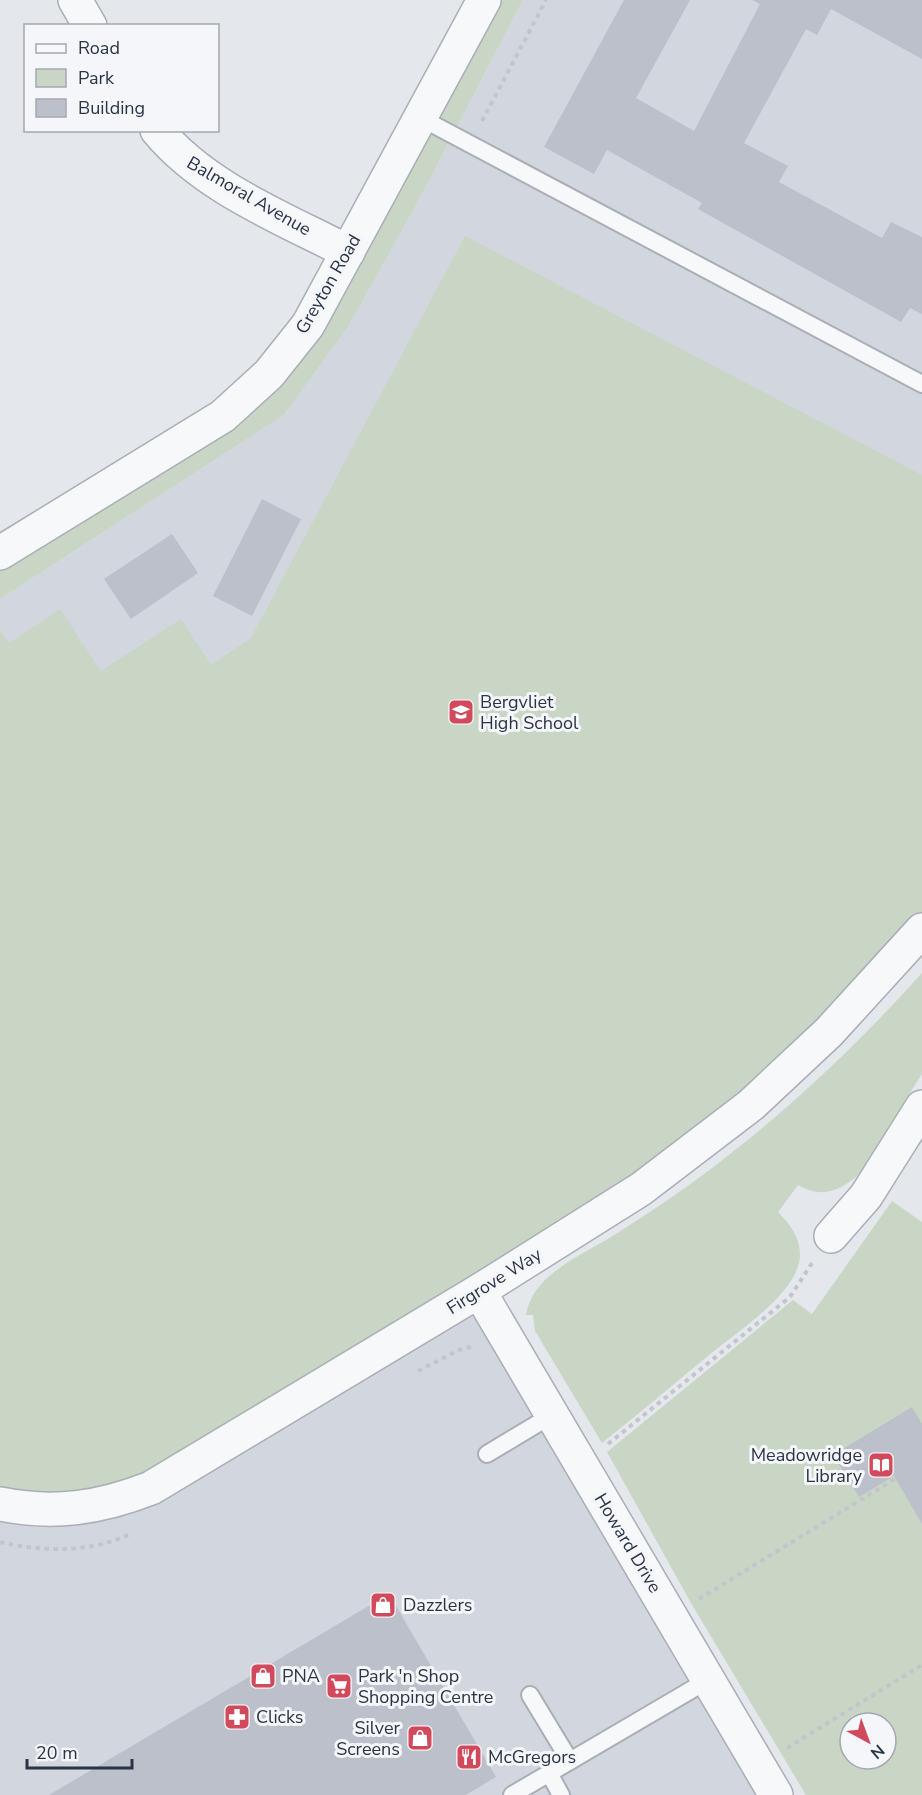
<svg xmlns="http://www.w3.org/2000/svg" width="922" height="1795" viewBox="0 0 922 1795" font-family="'Nunito Sans',sans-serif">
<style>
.built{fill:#d2d6de}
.green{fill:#c9d6c5;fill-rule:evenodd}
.building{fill:#bbc0ca}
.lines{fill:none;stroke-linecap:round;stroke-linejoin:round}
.service-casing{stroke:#a9aeb7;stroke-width:20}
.minor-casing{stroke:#a9aeb7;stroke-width:36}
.tertiary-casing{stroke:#a9aeb7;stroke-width:36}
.path{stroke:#c2c5cb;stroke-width:4;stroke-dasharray:4.5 4.5;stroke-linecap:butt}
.service{stroke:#f7f8fa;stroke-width:16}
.minor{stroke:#f7f8fa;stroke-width:33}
.tertiary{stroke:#f7f8fa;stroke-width:33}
.labels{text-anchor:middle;stroke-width:6;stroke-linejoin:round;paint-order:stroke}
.street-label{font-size:18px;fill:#2b3445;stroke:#f4f6f9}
.poi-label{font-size:18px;fill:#2b3445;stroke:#f4f6f9;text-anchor:start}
</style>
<rect width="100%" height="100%" fill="#e4e7ec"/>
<g class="built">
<polygon points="523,0 922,0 922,826 0,1388 0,599 284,415 348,327 414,209"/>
<polygon points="479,1291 776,1795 0,1795 0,1504"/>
</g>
<g class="green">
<polygon points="484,0 523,0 414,209 348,327 284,415 0,599 0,553 269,374"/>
<polygon points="465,236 922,475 922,930 751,1105 151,1488 0,1504 0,630 9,643 60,609 101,671 181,619 211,665 251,638"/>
<path d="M 922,973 L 922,1074 L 859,1174 C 840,1191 822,1199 798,1185 L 778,1212 C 793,1227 806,1246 797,1269 C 785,1301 735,1334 709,1355 C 673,1385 638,1414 602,1443 L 535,1331 L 533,1315 L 526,1315 C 532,1274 583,1255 614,1235 C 730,1164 831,1074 922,973 Z"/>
<path d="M 892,1201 L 922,1222 L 922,1795 L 806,1795 L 691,1603 L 607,1452 L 793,1300 L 812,1314 ZM 850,1723 L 886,1723 L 886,1759 L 850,1759 Z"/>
</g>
<g class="building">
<polygon points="624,0 690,0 636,98 694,131 760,4 752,0 922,0 922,59 831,9 817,35 806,29 744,143 788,166 779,182 882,238 891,222 922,237 922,314 910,308 901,322 698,209 702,203 607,150 594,174 544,147"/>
<polygon points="262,499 301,519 252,616 213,596"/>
<polygon points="172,534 198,573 131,619 104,579"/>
<polygon points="912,1407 922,1424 922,1524 894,1476 859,1497 833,1455"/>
<polygon points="389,1594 496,1777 466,1795 49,1795"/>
</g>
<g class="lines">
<g class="service-casing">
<g id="service">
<polyline points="421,118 922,384"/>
<polyline points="487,1454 552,1415"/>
<polyline points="530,1695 570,1761"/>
<polyline points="549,1773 561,1795"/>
<polyline points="512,1795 708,1680"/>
</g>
</g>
<g class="minor-casing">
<g id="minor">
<polyline points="75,0 90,26"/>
<path d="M 157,130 C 205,188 283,218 348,252"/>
<polyline points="0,553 223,416 269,374 308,325 484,0"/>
<polyline points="831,1236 866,1196 922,1107"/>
<polyline points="479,1291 776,1795"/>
</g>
</g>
<g class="tertiary-casing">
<path id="tertiary" d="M 0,1504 C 54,1515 100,1508 151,1488 L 479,1291 L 641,1189 L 751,1105 L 829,1032 L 922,930"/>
</g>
<g class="path">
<polyline points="482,121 546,0"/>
<polyline points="418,1371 459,1350 474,1346"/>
<polyline points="608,1444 790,1297 812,1263"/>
<path d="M 0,1542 C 42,1552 93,1553 132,1533"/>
<polyline points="699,1599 895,1479"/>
<polyline points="787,1748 922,1665"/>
</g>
<use href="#service" class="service"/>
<use href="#minor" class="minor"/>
<use href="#tertiary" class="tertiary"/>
</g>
<defs>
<g id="school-square" transform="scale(1.35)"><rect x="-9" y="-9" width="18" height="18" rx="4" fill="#d1495b" stroke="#f4f6f9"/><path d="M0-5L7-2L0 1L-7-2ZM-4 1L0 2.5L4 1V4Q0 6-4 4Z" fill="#fff"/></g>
<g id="library-square" transform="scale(1.35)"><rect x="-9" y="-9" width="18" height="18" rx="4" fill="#d1495b" stroke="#f4f6f9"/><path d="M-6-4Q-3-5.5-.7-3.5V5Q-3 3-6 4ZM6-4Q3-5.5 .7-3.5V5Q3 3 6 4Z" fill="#fff"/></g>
<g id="shop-square" transform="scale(1.35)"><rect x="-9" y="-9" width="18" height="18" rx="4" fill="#d1495b" stroke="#f4f6f9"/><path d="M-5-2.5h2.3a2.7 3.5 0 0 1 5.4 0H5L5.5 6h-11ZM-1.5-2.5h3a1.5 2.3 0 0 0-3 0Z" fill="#fff"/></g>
<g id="supermarket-square" transform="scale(1.35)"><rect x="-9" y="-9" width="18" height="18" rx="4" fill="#d1495b" stroke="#f4f6f9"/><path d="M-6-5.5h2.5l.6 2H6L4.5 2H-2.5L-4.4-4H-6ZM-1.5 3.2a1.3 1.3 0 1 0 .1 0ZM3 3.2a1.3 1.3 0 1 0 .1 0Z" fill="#fff"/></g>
<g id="pharmacy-square" transform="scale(1.35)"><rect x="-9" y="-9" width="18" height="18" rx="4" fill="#d1495b" stroke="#f4f6f9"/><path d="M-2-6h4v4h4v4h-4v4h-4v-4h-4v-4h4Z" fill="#fff"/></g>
<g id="restaurant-square" transform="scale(1.35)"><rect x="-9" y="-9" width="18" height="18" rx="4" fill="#d1495b" stroke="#f4f6f9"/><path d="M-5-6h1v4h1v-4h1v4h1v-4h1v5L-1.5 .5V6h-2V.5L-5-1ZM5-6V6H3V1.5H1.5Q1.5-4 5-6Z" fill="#fff"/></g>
</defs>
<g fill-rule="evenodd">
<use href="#school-square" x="461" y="712"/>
<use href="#library-square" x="881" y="1465"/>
<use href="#shop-square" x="383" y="1605"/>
<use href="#shop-square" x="263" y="1676"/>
<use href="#supermarket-square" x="339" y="1686"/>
<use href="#pharmacy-square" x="237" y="1717"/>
<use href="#shop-square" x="420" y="1738"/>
<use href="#restaurant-square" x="469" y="1757"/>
</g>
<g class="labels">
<g class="street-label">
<text transform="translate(249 196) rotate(30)" y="6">Balmoral Avenue</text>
<text transform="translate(328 284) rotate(-60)" y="6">Greyton Road</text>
<text transform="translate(494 1281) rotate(-32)" y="6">Firgrove Way</text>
<text transform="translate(628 1543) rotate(59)" y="6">Howard Drive</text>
</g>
<g class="poi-label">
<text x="480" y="708">Bergvliet<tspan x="480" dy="21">High School</tspan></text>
<text x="862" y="1461" text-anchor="end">Meadowridge<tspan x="862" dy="21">Library</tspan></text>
<text x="403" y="1611">Dazzlers</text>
<text x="282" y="1682">PNA</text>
<text x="358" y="1682">Park 'n Shop<tspan x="358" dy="21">Shopping Centre</tspan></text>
<text x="256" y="1723">Clicks</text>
<text x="400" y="1734" text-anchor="end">Silver<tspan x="400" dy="21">Screens</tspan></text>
<text x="488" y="1763">McGregors</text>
</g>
</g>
<rect x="24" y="24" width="195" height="108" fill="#f4f6f9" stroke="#a4a8b1" stroke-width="1.5"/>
<rect x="36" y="44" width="30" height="9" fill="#f7f8fa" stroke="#a4a8b1" stroke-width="1.5"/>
<text x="78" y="54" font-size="18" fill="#2b3445">Road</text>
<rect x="36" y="69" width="30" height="18" fill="#c9d6c5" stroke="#a4a8b1" stroke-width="1.5"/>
<text x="78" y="84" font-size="18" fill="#2b3445">Park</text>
<rect x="36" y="99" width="30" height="18" fill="#bbc0ca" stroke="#a4a8b1" stroke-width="1.5"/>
<text x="78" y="114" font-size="18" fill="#2b3445">Building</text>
<g transform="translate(868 1741) rotate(139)"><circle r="28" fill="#f4f6f9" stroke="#a4a8b1" stroke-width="1.5"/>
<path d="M0-4.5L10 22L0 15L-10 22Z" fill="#d1495b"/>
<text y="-9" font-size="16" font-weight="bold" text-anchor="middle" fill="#2b3445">N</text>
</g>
<path d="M27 1759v9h105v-9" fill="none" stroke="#2b3445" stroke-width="3"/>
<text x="36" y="1759" font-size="18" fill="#2b3445" stroke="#f4f6f9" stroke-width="4.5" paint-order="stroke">20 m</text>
</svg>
